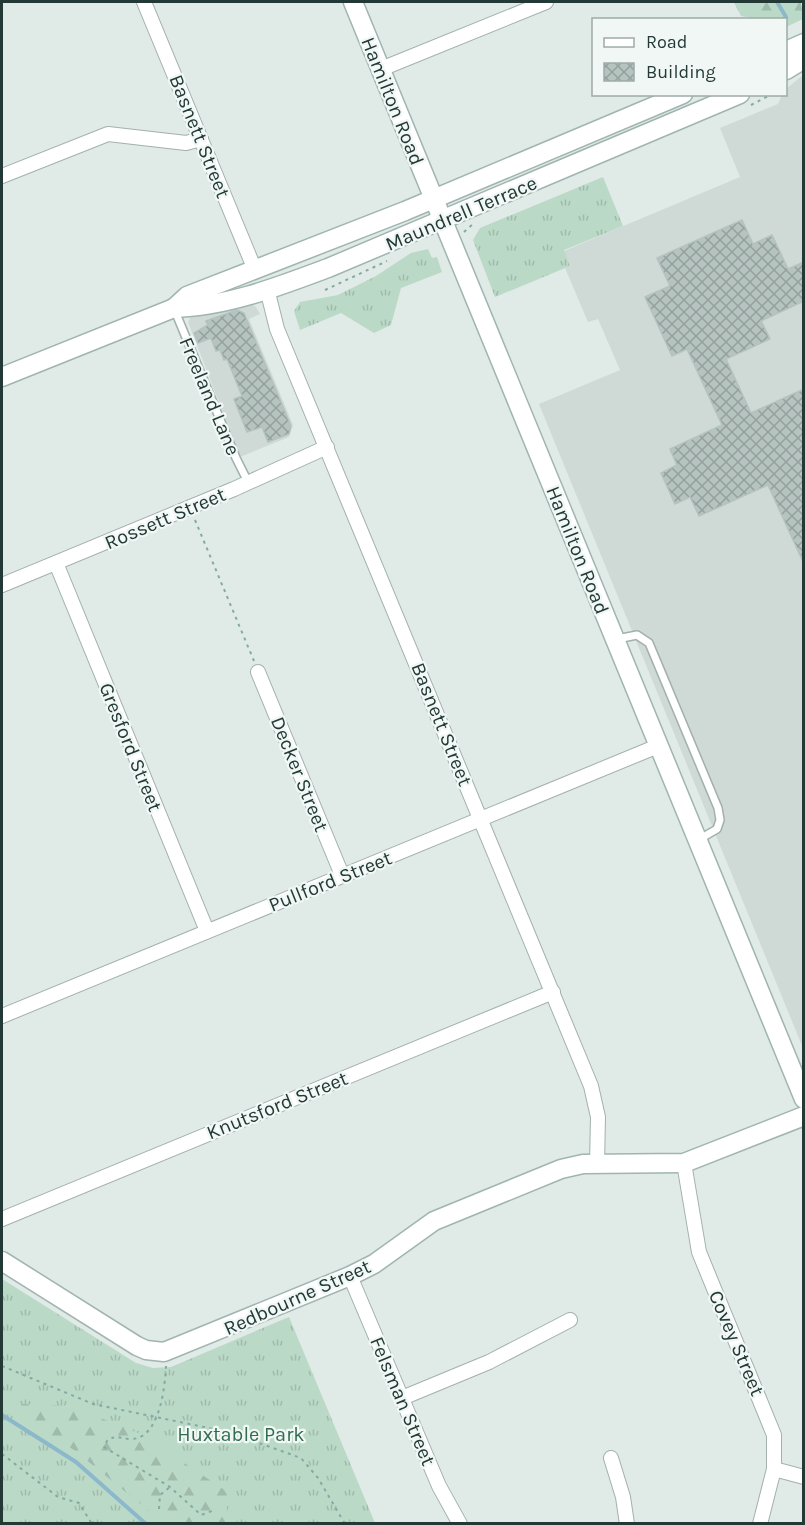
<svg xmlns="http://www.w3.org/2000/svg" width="805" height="1525" viewBox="0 0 805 1525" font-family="Karla,sans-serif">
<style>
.built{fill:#cfd9d6}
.grass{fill:url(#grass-tufts)}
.forest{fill:url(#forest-firs)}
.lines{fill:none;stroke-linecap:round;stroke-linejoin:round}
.stream{stroke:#8cb8cb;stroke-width:4}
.building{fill:url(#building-cross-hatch);stroke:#b3c3bf;stroke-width:1.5}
.lane-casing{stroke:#a3b1ae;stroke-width:10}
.street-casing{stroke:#a3b1ae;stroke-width:16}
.secondary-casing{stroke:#a0b5b0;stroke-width:21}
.path{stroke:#83aba4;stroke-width:2;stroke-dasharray:3 4.5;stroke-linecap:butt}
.lane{stroke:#fff;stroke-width:7}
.street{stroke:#fff;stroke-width:14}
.secondary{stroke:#fff;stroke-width:18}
.labels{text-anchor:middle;stroke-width:4.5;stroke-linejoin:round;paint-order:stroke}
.street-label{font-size:20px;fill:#223936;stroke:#f0f7f4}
.park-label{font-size:20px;fill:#306c50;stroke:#f0f7f4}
</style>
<defs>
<pattern id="grass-tufts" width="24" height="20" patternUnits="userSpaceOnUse" patternTransform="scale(1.5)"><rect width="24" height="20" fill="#bbd9c7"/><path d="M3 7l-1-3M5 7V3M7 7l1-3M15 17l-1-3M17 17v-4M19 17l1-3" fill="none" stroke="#a0bbac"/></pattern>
<pattern id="forest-firs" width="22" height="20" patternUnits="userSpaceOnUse" patternTransform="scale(1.5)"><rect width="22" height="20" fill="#bbd9c7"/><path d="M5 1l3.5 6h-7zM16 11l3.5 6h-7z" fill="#a0bbac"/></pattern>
<pattern id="building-cross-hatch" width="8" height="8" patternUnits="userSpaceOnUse" patternTransform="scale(1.5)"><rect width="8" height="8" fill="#b6c4c0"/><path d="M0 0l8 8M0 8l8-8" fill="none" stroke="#94a09d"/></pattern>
</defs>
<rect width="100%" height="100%" fill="#e0eae7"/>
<g class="built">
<polygon points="803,75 803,1048 539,404 620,370 598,319 588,322 565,268 570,266 564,251 740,177 720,128 778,104 782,95 786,94 786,89"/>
<polygon points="249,303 256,307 260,314 249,319 293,425 289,437 240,457 188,322 192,315"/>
</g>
<g class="grass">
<polygon points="603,177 623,226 564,250 570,266 495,297 473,240 480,228"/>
<polygon points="428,249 432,258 437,257 442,272 401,288 391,325 374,333 341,313 300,330 294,311 300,302 338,295 376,276 411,253"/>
<polygon points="2,1279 136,1363 153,1368 171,1367 289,1317 375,1523 2,1523"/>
</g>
<g class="forest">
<polygon points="734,2 801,2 803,19 786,27 786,20 757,19 741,16"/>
<polygon points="22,1404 71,1406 143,1435 229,1493 225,1523 164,1523 74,1450 18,1415"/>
</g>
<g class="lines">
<g class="stream">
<polyline points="777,2 786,17"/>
<polyline points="2,1415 76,1462 146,1524"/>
</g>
</g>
<g class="building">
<polygon points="742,220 753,244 772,235 788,269 804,262 804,301 761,321 770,339 726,359 751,413 804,389 804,564 768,485 699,516 690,497 675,504 661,473 677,465 670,449 722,425 687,349 672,356 645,297 670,286 657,258"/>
<polygon points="237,310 244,313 291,426 289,434 268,442 262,427 247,432 234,399 242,396 227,359 224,360 220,350 216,351 211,338 198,343 194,333 208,325 206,321"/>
</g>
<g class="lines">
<g class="lane-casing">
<g id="lane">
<polyline points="175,311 236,458 248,482"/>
<polyline points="617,639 637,635 649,643 718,808 720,820 717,829 698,840"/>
</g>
</g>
<g class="street-casing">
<g id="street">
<polyline points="144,2 255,270"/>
<polyline points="381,69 546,2"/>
<polyline points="2,176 108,134 186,143 201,139"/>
<polyline points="267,289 277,329 591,1086 598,1117 597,1164"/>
<polyline points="56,563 207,931"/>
<polyline points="2,585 234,489 327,447"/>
<polyline points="258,672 342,875"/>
<polyline points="2,1016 658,746"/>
<polyline points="684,1163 699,1252 774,1435 774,1469 760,1524"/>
<polyline points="2,1219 553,992"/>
<polyline points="350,1276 439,1486 460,1524"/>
<polyline points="402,1398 489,1362 570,1320"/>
<polyline points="611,1458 623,1497 627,1524"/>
<polyline points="774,1469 804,1477"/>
</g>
</g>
<g class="secondary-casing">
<g id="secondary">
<polyline points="353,2 804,1099"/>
<polyline points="786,51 804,43"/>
<polyline points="786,70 804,59"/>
<polyline points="174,308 187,296 405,211 683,94"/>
<path d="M 2,377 L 174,308 C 226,307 280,286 328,268 L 740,94"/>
<polyline points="2,1261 137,1346 146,1350 164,1352 350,1276 374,1264 434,1221 561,1169 583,1164 684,1163 804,1116"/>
</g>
</g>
<g class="path">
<polyline points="751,105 772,94"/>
<polyline points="464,232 473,224"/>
<polyline points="325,290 387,261"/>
<polyline points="195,520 254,661"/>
<polyline points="2,1366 93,1404 228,1432 301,1458 318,1478 345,1524"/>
<path d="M 166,1366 C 165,1386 160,1439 131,1439 C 121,1439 119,1435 108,1439 L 104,1447 L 170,1487 L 201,1515 L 215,1510"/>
<polyline points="2,1454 58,1497 79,1503 92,1524"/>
<polyline points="159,1509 160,1495 170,1487"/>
</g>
<use href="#lane" class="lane"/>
<use href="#street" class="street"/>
<use href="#secondary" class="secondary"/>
</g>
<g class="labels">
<g class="street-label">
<text transform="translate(393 101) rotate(68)" y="7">Hamilton Road</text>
<text transform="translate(200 136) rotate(68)" y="7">Basnett Street</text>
<text transform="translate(461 213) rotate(-23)" y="7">Maundrell Terrace</text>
<text transform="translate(210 396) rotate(67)" y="7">Freeland Lane</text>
<text transform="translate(165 518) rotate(-23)" y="7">Rossett Street</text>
<text transform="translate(578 550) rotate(68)" y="7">Hamilton Road</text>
<text transform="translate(442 724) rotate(68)" y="7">Basnett Street</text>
<text transform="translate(131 747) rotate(68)" y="7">Gresford Street</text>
<text transform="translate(300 774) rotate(68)" y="7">Decker Street</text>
<text transform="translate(330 881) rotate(-22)" y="7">Pullford Street</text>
<text transform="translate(277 1105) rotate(-22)" y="7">Knutsford Street</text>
<text transform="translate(297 1297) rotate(-24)" y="7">Redbourne Street</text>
<text transform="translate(737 1343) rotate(67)" y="7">Covey Street</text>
<text transform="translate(403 1401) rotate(67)" y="7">Felsman Street</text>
</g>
<g class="park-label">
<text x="241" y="1441">Huxtable Park</text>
</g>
</g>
<rect width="805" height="1525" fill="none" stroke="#223936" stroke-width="6"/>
<rect x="592" y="18" width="195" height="78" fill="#f0f7f4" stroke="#9eaba8" stroke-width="1.5"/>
<rect x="604" y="38" width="30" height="9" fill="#ffffff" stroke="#9eaba8" stroke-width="1.5"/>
<text x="646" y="48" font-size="18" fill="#223936">Road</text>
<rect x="604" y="63" width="30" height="18" fill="url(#building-cross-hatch)" stroke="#9eaba8" stroke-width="1.5"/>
<text x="646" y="78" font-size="18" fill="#223936">Building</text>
</svg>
